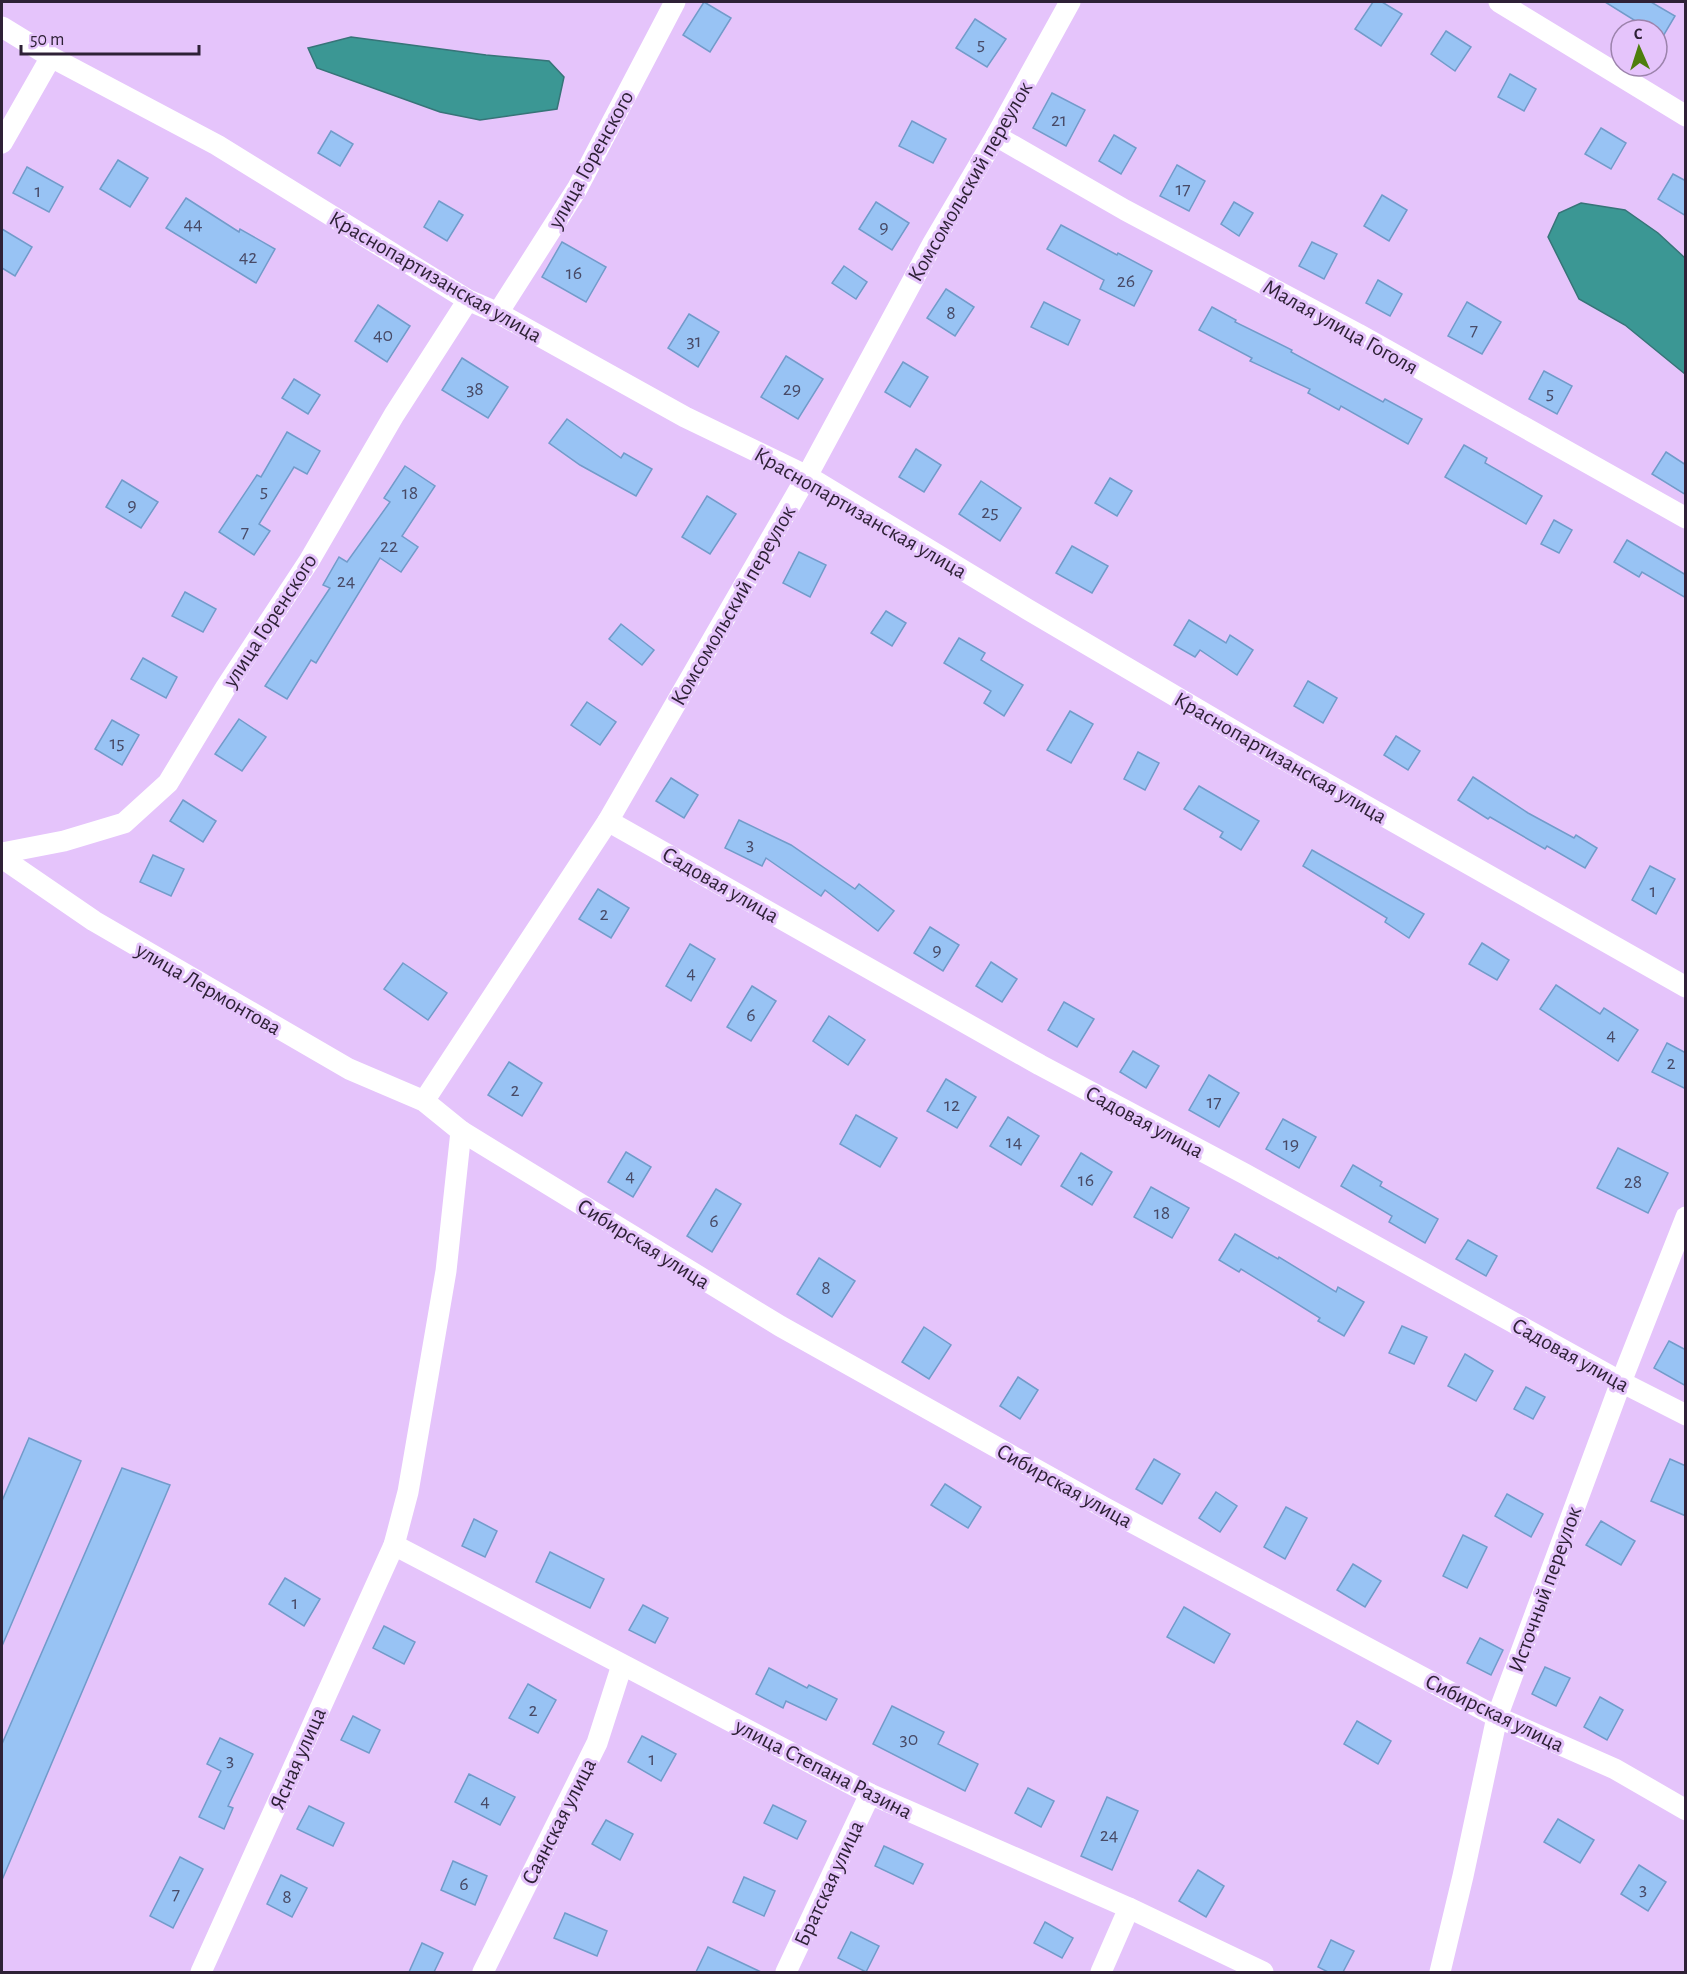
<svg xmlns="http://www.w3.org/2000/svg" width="1687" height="1974" viewBox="0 0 1687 1974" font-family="'Alegreya Sans',sans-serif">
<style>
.water{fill:#3b9794;stroke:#377478;stroke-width:1.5}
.building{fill:#98c3f4;stroke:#729bca;stroke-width:1.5}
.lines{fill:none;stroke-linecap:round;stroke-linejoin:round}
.minor{stroke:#fff;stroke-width:21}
.labels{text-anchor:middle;stroke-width:6;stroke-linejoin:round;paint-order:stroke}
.number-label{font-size:20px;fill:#484a66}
.street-label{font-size:22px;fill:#2e2136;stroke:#e5c4fb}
</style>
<rect width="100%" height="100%" fill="#e5c4fb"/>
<g class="water">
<polygon points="351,37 486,55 549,61 564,77 557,109 480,120 440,112 317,68 308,48"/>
<polygon points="1581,203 1625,210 1658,233 1685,258 1685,374 1625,325 1579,299 1548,237 1559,213"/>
</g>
<g class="building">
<polygon points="704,2 731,18 710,52 683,35"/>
<polygon points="1373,2 1382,2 1402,14 1381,46 1355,29"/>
<polygon points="1605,2 1651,2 1675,16 1662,38 1657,35 1657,30 1650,30"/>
<polygon points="975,19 1006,39 987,67 956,48"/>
<polygon points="1446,31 1471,47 1455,71 1431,54"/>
<polygon points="1510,74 1536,89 1524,111 1498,97"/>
<polygon points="1052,93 1085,110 1066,146 1033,128"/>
<polygon points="912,121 946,139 933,163 899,146"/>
<polygon points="1601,128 1626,143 1611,169 1585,154"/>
<polygon points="331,131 353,144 340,166 318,153"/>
<polygon points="1114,135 1136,148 1121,174 1099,161"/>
<polygon points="118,160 148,178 130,207 100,189"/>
<polygon points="1177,165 1205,181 1189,211 1160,196"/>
<polygon points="27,167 63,187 49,212 13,193"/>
<polygon points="1673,174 1686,181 1686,216 1658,199"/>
<polygon points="1382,195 1407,210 1389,241 1364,226"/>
<polygon points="186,198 239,232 240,229 275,249 256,283 166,228"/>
<polygon points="439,201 463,215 447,241 424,227"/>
<polygon points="876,202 909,223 892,250 859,229"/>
<polygon points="1234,202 1253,213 1239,236 1221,224"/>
<polygon points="1061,225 1117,255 1118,253 1152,271 1134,306 1100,289 1104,280 1047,249"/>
<polygon points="2,229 32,247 15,276 2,268"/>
<polygon points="562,242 606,267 586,302 542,277"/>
<polygon points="1312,242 1337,254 1324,279 1299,266"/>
<polygon points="844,266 867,282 856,299 832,283"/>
<polygon points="1378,280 1402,294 1390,316 1366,303"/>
<polygon points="946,289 974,307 955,336 927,318"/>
<polygon points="1044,302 1080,320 1068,345 1031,327"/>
<polygon points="1467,302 1501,322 1482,354 1448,336"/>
<polygon points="378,305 410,326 387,362 355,341"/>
<polygon points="1212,307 1236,320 1235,322 1292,350 1291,352 1383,402 1385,399 1422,419 1408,444 1341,406 1339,410 1308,393 1310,389 1250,361 1252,358 1199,330"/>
<polygon points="689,314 719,332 698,367 668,348"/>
<polygon points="786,356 823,379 798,419 761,397"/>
<polygon points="462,358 508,387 488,418 442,390"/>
<polygon points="903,362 928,377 910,407 885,392"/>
<polygon points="1544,371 1572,386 1557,414 1529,399"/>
<polygon points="294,379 320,395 308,414 282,398"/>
<polygon points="567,419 621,458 624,453 652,469 636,496 580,465 549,443"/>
<polygon points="287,432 320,451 307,474 294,467 259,524 270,531 254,555 219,532 257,475 261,477"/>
<polygon points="1464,445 1487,458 1485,463 1542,496 1526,524 1445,477"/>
<polygon points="916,449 941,465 924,492 899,477"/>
<polygon points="1666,452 1686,465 1686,495 1652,474"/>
<polygon points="405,466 435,486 402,536 418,547 401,572 380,558 316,663 311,660 287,699 265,686 330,588 323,585 339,557 347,562 390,502 384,498"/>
<polygon points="1110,478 1132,491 1117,516 1095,503"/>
<polygon points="122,480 158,502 141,528 106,507"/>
<polygon points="981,481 1021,508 1000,541 959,514"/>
<polygon points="707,496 736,514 710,554 682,537"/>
<polygon points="1554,520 1572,530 1559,553 1541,544"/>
<polygon points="1627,540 1686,575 1686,598 1642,572 1639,577 1614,562"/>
<polygon points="1072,546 1108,566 1092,593 1056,573"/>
<polygon points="799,552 826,565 810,597 783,583"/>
<polygon points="185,592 216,609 203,632 172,616"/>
<polygon points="886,611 906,623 892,646 871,633"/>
<polygon points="1189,620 1226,643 1230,635 1253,650 1237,675 1200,650 1195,657 1174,645"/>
<polygon points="621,624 654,650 642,665 609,639"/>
<polygon points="959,638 985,653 981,660 1023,685 1004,716 984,703 991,691 944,663"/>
<polygon points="143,658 177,677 166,698 131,679"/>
<polygon points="1308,681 1337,698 1323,723 1294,706"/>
<polygon points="587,702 616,722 600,745 571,725"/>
<polygon points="1070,711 1093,724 1071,763 1047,750"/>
<polygon points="239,719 266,737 242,771 215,754"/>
<polygon points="112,720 139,735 122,765 95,749"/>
<polygon points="1396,736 1420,751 1408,770 1384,755"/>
<polygon points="1138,752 1159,763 1145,790 1124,779"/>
<polygon points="1473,777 1528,813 1574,838 1576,835 1597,848 1585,868 1547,846 1545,849 1490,817 1488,819 1458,800"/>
<polygon points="671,778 698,795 684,818 656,801"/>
<polygon points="1199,786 1259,821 1241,850 1220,837 1223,832 1184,809"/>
<polygon points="183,800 216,821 203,842 170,821"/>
<polygon points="739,820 791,845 855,889 859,884 894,911 878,931 825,890 821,896 766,858 762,866 725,848"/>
<polygon points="1312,850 1424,914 1409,938 1385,922 1387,918 1303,866"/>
<polygon points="153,855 184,869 171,896 140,882"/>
<polygon points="1650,866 1675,879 1656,914 1632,900"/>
<polygon points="598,889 629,908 611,938 579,919"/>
<polygon points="930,927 959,945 943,971 914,953"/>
<polygon points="1482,943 1509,960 1497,980 1469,964"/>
<polygon points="690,944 715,959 691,1001 666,986"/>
<polygon points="991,962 1017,979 1002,1002 976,986"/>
<polygon points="403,963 447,993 428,1020 384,989"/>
<polygon points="1556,985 1600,1014 1604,1008 1638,1030 1618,1061 1540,1009"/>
<polygon points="752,986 776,1001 751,1041 727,1027"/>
<polygon points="1064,1002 1094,1019 1077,1047 1048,1030"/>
<polygon points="829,1016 865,1040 848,1065 813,1041"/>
<polygon points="1667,1043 1686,1053 1686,1089 1652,1072"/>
<polygon points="1133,1051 1159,1066 1146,1088 1120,1072"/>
<polygon points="509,1062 542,1083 522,1116 488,1095"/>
<polygon points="1209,1075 1239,1093 1219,1127 1189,1110"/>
<polygon points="946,1079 976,1097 957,1128 927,1111"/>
<polygon points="856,1115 897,1138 880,1167 840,1144"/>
<polygon points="1008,1117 1039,1136 1021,1165 990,1146"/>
<polygon points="1283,1119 1316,1137 1299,1168 1266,1149"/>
<polygon points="1618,1148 1668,1173 1648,1213 1597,1188"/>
<polygon points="626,1152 651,1167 633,1197 608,1182"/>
<polygon points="1081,1153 1112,1172 1092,1205 1061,1186"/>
<polygon points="1353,1165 1382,1182 1380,1186 1438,1219 1425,1243 1389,1222 1392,1216 1341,1186"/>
<polygon points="1151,1187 1189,1208 1172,1238 1134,1217"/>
<polygon points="716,1189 741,1204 712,1252 687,1236"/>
<polygon points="1235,1234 1278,1259 1279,1257 1336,1292 1338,1287 1364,1302 1344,1336 1318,1321 1320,1318 1241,1269 1239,1272 1219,1260"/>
<polygon points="1468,1240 1497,1256 1486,1276 1456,1259"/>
<polygon points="819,1258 855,1281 832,1317 797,1294"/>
<polygon points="1402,1326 1427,1337 1414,1364 1389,1353"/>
<polygon points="924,1327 951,1345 929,1379 902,1362"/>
<polygon points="1669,1341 1686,1350 1686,1386 1654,1368"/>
<polygon points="1465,1354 1493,1371 1476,1401 1448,1386"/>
<polygon points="1018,1377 1038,1390 1020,1419 1000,1406"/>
<polygon points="1526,1387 1545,1397 1533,1419 1514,1409"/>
<polygon points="29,1438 81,1461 2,1646 2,1501"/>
<polygon points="1154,1459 1180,1474 1162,1504 1136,1489"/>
<polygon points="1670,1459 1686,1466 1686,1516 1651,1501"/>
<polygon points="122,1468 170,1485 2,1880 2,1744"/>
<polygon points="945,1484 981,1507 968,1528 931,1505"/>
<polygon points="1216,1492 1237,1506 1220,1532 1199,1518"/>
<polygon points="1507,1494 1543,1514 1531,1537 1495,1516"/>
<polygon points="1286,1507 1307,1518 1285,1559 1264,1547"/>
<polygon points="474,1519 497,1531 485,1557 462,1546"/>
<polygon points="1601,1521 1635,1541 1621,1565 1586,1545"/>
<polygon points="1463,1535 1487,1547 1467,1588 1443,1576"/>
<polygon points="550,1552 604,1579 590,1608 536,1582"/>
<polygon points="1353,1564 1381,1581 1365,1607 1337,1590"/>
<polygon points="285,1578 320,1599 304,1626 269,1604"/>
<polygon points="643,1605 668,1618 655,1643 629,1630"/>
<polygon points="1184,1607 1230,1634 1214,1663 1167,1637"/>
<polygon points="384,1626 415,1642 404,1664 373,1648"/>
<polygon points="1480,1638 1503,1650 1491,1675 1467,1663"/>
<polygon points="1545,1667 1570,1678 1556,1706 1532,1694"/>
<polygon points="769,1668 807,1688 809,1685 837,1699 826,1720 786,1701 783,1708 756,1694"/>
<polygon points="528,1684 556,1700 538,1733 509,1718"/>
<polygon points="1600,1697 1623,1710 1607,1740 1584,1727"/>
<polygon points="892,1706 944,1732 938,1744 978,1764 965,1791 873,1744"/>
<polygon points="353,1716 380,1730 369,1753 341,1740"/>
<polygon points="1357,1721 1391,1741 1378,1764 1344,1744"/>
<polygon points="642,1736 676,1754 661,1781 628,1762"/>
<polygon points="220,1738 253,1754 228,1806 233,1808 224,1829 199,1817 221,1771 207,1764"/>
<polygon points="469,1774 515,1797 500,1825 455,1802"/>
<polygon points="1028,1788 1054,1801 1041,1827 1015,1813"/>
<polygon points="1107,1797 1138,1811 1112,1870 1081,1856"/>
<polygon points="773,1805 806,1821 797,1839 764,1823"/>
<polygon points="309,1806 344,1823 333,1846 297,1829"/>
<polygon points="1558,1819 1594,1840 1580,1863 1544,1842"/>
<polygon points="606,1820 633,1834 620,1860 592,1844"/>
<polygon points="884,1846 923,1864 913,1884 875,1866"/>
<polygon points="180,1857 203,1869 173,1928 150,1916"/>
<polygon points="453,1861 487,1876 475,1905 441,1890"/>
<polygon points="1639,1865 1666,1882 1648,1911 1621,1894"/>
<polygon points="1198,1870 1224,1886 1206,1917 1179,1901"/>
<polygon points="281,1875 307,1888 292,1917 267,1904"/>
<polygon points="744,1877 775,1891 764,1916 733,1902"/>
<polygon points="565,1913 607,1931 597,1956 554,1938"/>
<polygon points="1045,1922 1073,1938 1062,1958 1034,1943"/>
<polygon points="851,1932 879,1946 866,1972 838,1958"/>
<polygon points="1331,1940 1354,1951 1343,1972 1328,1972 1318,1967"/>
<polygon points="422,1943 443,1953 434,1972 409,1972"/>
<polygon points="708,1947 761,1972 696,1972"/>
</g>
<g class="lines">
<g class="minor">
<polyline points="1499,2 1686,116"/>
<polyline points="2,27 51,57 217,145 468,300 498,313 685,417 807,476 1027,609 1260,746 1686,987"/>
<polyline points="996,136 1125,210 1358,334 1686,518"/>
<polyline points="2,143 51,57"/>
<polyline points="498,313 577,189 675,2"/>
<polyline points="608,821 1040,1065 1245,1174 1621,1382 1686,1415"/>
<polyline points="2,853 64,841 124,823 168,783 226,687 309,561 394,415 468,300"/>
<polyline points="2,858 94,921 349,1069 424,1101 461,1131 446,1271 408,1492 394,1545 201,1972"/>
<polyline points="424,1101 608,821 807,476 933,243 996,136 1070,2"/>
<polyline points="461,1131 780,1326 1105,1508 1497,1717 1615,1769 1686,1810"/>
<polyline points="394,1545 870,1794 1129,1908 1263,1972"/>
<polyline points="483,1972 597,1743 622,1665"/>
<polyline points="786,1972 870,1794"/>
<polyline points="1101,1972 1129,1908"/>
<polyline points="1440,1972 1463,1876 1497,1717 1621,1382 1686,1217"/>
</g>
</g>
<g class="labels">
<g class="number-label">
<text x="981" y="50">5</text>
<text x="1059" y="126">21</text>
<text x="1183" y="195">17</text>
<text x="38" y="197">1</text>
<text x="193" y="230">44</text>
<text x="884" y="233">9</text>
<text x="248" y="263">42</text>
<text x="574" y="279">16</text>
<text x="1126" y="287">26</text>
<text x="951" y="319">8</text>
<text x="1474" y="336">7</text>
<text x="383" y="341">40</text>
<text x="694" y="347">31</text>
<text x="475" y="395">38</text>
<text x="792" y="395">29</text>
<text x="1550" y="399">5</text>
<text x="264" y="497">5</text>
<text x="410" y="499">18</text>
<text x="132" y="511">9</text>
<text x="990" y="518">25</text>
<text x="245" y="538">7</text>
<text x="389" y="552">22</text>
<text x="346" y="587">24</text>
<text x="117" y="749">15</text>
<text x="750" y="850">3</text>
<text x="1653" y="897">1</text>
<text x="604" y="920">2</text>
<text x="937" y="956">9</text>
<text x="691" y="979">4</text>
<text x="751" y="1021">6</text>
<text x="1611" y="1041">4</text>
<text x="1671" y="1069">2</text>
<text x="515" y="1096">2</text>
<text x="1214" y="1108">17</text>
<text x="952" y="1111">12</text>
<text x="1014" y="1148">14</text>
<text x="1291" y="1150">19</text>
<text x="630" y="1182">4</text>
<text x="1086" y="1186">16</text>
<text x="1633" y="1188">28</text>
<text x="1162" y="1219">18</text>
<text x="714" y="1227">6</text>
<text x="826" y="1294">8</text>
<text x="295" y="1609">1</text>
<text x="533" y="1716">2</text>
<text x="909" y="1745">30</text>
<text x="652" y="1765">1</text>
<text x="230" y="1766">3</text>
<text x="485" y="1807">4</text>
<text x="1109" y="1841">24</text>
<text x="464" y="1890">6</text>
<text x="1643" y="1895">3</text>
<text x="176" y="1900">7</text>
<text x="287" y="1903">8</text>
</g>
<g class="street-label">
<text transform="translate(590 159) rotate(-61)" y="8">улица Горенского</text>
<text transform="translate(969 181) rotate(-60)" y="8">Комсомольский переулок</text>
<text transform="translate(436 276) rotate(30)" y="8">Краснопартизанская улица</text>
<text transform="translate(1341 326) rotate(29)" y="8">Малая улица Гоголя</text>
<text transform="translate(861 512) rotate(30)" y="8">Краснопартизанская улица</text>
<text transform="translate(732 605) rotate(-60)" y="8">Комсомольский переулок</text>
<text transform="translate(269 620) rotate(-57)" y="8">улица Горенского</text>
<text transform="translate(1281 757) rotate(30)" y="8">Краснопартизанская улица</text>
<text transform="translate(721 884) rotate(30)" y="8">Садовая улица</text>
<text transform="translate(209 988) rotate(30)" y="8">улица Лермонтова</text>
<text transform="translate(1145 1121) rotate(28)" y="8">Садовая улица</text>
<text transform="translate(644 1243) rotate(32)" y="8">Сибирская улица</text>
<text transform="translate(1571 1354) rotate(29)" y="8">Садовая улица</text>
<text transform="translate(1065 1485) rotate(29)" y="8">Сибирская улица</text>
<text transform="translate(1544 1589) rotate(-70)" y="8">Источный переулок</text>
<text transform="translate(1495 1712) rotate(26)" y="8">Сибирская улица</text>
<text transform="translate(297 1758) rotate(-66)" y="8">Ясная улица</text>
<text transform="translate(824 1768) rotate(27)" y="8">улица Степана Разина</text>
<text transform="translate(558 1821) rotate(-63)" y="8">Саянская улица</text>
<text transform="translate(828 1883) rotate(-65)" y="8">Братская улица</text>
</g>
</g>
<rect width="1687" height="1974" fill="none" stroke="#2e2136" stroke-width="6"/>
<g transform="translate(1639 48) rotate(357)"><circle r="28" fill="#e5c4fb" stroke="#9c83ac" stroke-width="1.5"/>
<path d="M0-4.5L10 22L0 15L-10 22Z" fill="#4d7e0c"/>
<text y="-9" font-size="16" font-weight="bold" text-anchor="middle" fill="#2e2136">С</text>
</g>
<path d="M21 45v9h178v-9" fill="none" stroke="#2e2136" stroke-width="3"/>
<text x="30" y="45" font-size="18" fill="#2e2136" stroke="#e5c4fb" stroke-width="4.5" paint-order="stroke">50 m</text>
</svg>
